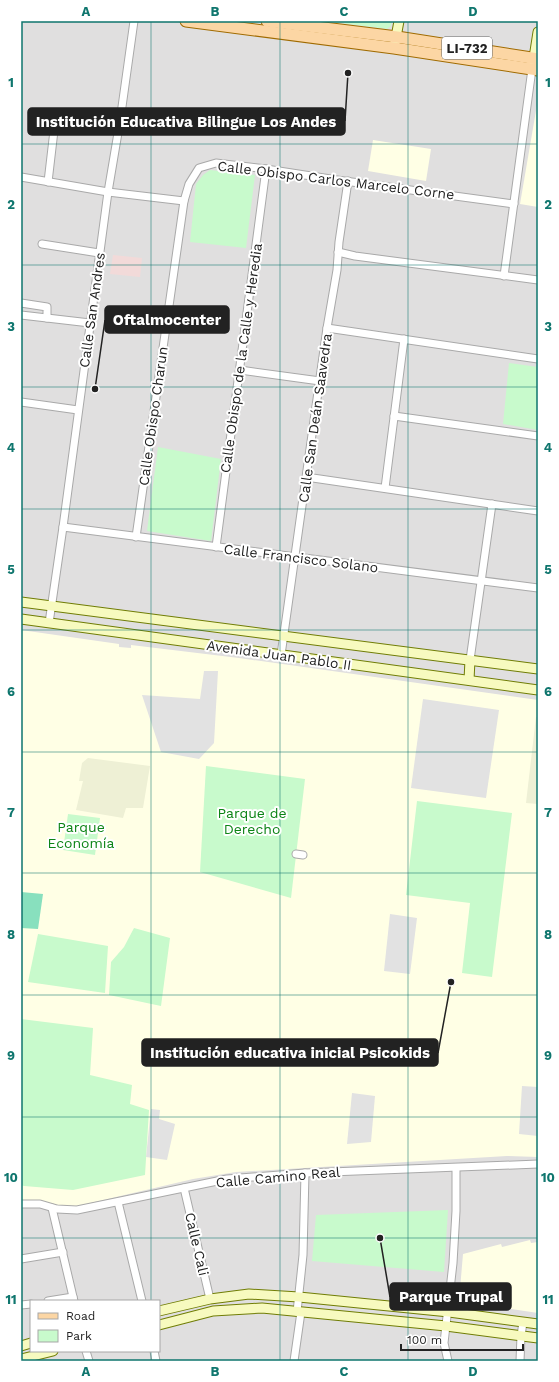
<svg xmlns="http://www.w3.org/2000/svg" width="559" height="1382" viewBox="0 0 559 1382" font-family="'Work Sans',sans-serif">
<style>
.residential{fill:#e0dfdf;fill-rule:evenodd}
.commercial{fill:#f2dad9}
.education{fill:#ffffe5}
.farmland{fill:#eef0d5}
.park{fill:#c8facc}
.pitch{fill:#88e0be}
.parking{fill:#e2e2e2}
.lines{fill:none;stroke-linecap:round;stroke-linejoin:round}
.street-casing{stroke:#a9a9a9;stroke-width:9}
.secondary-casing{stroke:#707d05;stroke-width:11}
.primary-casing{stroke:#a06b00;stroke-width:13}
.street{stroke:#fff;stroke-width:7}
.secondary{stroke:#f7fabf;stroke-width:9}
.primary{stroke:#fcd6a4;stroke-width:11}
.grid{fill:none;stroke:#0f766e;stroke-width:1;stroke-opacity:0.55}
.labels{text-anchor:middle;stroke-width:4;stroke-linejoin:round;paint-order:stroke}
.shield{fill:#fff;stroke:#646464;stroke-width:1}
.shield-label{font-size:13px;font-weight:bold;fill:#222}
.street-label{font-size:14px;fill:#222;stroke:#fff}
.park-label{font-size:14px;fill:#0c8416;stroke:#fff}
.leader{fill:none;stroke:#222;stroke-width:1.5}
.callout-dot{fill:#222;stroke:#fff;stroke-width:1.5}
.callout{fill:#222;stroke:#222;stroke-width:1.5}
.callout-label{font-size:15px;text-anchor:middle;font-weight:bold;fill:#fff}
.neatline{fill:none;stroke:#0f766e;stroke-width:1.5}
.grid-label{font-size:13px;text-anchor:middle;font-weight:bold;fill:#0f766e}
</style>
<rect width="100%" height="100%" fill="#f2efe9"/>
<path class="residential" d="M 21,21 L 538,21 L 538,1361 L 21,1361 ZM 31,1301 L 159,1301 L 159,1351 L 31,1351 Z"/>
<polygon class="commercial" points="113,255 142,258 140,277 110,274"/>
<g class="education">
<polygon points="538,99 538,207 520,204"/>
<polygon points="373,140 431,149 426,181 368,171"/>
<polygon points="21,630 119,644 119,647 131,648 131,645 239,658 538,700 538,1157 507,1156 236,1172 193,1179 69,1208 34,1200 21,1202"/>
<polygon points="530,1240 531,1243 538,1242 538,1313 459,1301 463,1254 501,1244 502,1247"/>
</g>
<g class="farmland">
<polygon points="536,717 538,717 538,804 526,803"/>
<polygon points="88,758 150,766 143,808 126,808 123,818 76,810 83,781 79,781 82,763"/>
</g>
<g class="park">
<polygon points="333,21 392,21 391,26 387,29 333,22"/>
<polygon points="210,170 255,175 246,248 190,242 196,184 203,175"/>
<polygon points="509,363 538,367 538,430 503,424"/>
<polygon points="158,447 221,459 211,541 147,531"/>
<polygon points="206,766 305,779 291,898 200,872"/>
<polygon points="417,801 512,813 492,977 462,973 470,903 406,895"/>
<polygon points="68,814 100,818 95,855 63,850"/>
<polygon points="134,928 170,938 161,1006 109,995 111,962 124,947"/>
<polygon points="38,934 108,946 105,993 28,982"/>
<polygon points="21,1019 93,1028 90,1075 132,1085 130,1104 149,1110 145,1175 73,1190 24,1186 21,1185"/>
<polygon points="448,1210 444,1272 312,1261 316,1215"/>
</g>
<polygon class="pitch" points="21,892 43,894 38,929 21,928"/>
<g class="parking">
<polygon points="204,671 218,671 214,743 199,759 161,752 142,695 200,699"/>
<polygon points="423,699 499,710 486,798 411,788"/>
<polygon points="390,914 417,918 410,974 384,971"/>
<polygon points="522,1086 538,1087 538,1136 519,1134"/>
<polygon points="352,1093 375,1096 371,1142 347,1144"/>
<polygon points="151,1109 160,1110 159,1119 175,1124 167,1160 146,1157"/>
</g>
<g class="lines">
<g class="street-casing">
<g id="street">
<polyline points="21,177 108,192 184,201"/>
<polyline points="48,182 55,122 58,118 63,114 120,121"/>
<polyline points="42,244 99,253"/>
<polyline points="338,252 355,256 538,280"/>
<polyline points="504,276 532,69"/>
<polyline points="21,303 47,307 47,318"/>
<polyline points="21,315 90,323"/>
<polyline points="327,328 538,359"/>
<polyline points="240,370 320,381"/>
<polyline points="21,402 78,410"/>
<polyline points="394,416 538,436"/>
<polyline points="306,477 538,511"/>
<polyline points="385,488 404,339"/>
<polyline points="63,527 538,588"/>
<polyline points="136,537 184,201 189,184 199,168 216,163 266,169 337,180 514,204"/>
<polyline points="216,547 266,169"/>
<polyline points="49,623 63,527 108,192 120,121 134,21"/>
<polyline points="281,655 327,328 337,270 339,242 348,181"/>
<polyline points="470,660 492,504"/>
<polyline points="296,854 303,855"/>
<polyline points="184,1188 210,1299"/>
<polyline points="118,1202 142,1301"/>
<polyline points="21,1204 40,1204 57,1209 77,1210 227,1179 305,1173 538,1164"/>
<polyline points="52,1208 74,1301"/>
<polyline points="21,1259 63,1252"/>
<polyline points="48,1301 73,1297"/>
<polyline points="21,1305 31,1304"/>
<polyline points="297,1312 303,1255 305,1173"/>
<polyline points="86,1351 89,1361"/>
<polyline points="154,1351 156,1361"/>
<polyline points="294,1361 301,1312"/>
<polyline points="448,1361 444,1343 453,1263 456,1211 456,1168"/>
<polyline points="520,1361 521,1336 523,1322"/>
</g>
</g>
<g class="secondary-casing">
<g id="secondary">
<polyline points="394,48 399,21"/>
<polyline points="533,64 538,32"/>
<polyline points="21,602 538,669"/>
<polyline points="21,619 538,690"/>
<polyline points="469,680 470,660"/>
<polyline points="159,1311 210,1299 249,1294 299,1297 449,1312 538,1324"/>
<polyline points="159,1325 213,1311 262,1308 446,1326 538,1338"/>
<polyline points="21,1346 31,1343"/>
<polyline points="21,1359 53,1351"/>
</g>
</g>
<g class="primary-casing">
<g id="primary">
<polyline points="186,21 394,48 538,70"/>
<polyline points="267,21 397,37 538,59"/>
</g>
</g>
<use href="#street" class="street"/>
<use href="#secondary" class="secondary"/>
<use href="#primary" class="primary"/>
</g>
<path class="grid" d="M 151,21 L 151,1301M 280,21 L 280,1361M 408,21 L 408,1361M 21,144 L 538,144M 21,265 L 538,265M 21,387 L 538,387M 21,509 L 538,509M 21,630 L 538,630M 21,752 L 538,752M 21,873 L 538,873M 21,995 L 538,995M 21,1117 L 538,1117M 21,1238 L 538,1238M 151,1351 L 151,1361"/>
<g class="labels">
<rect class="shield" x="442" y="37" width="50" height="22" rx="3"/>
<g class="shield-label">
<text x="467" y="53">LI-732</text>
</g>
<g class="street-label">
<text transform="translate(336 180) rotate(7)" y="5">Calle Obispo Carlos Marcelo Corne</text>
<text transform="translate(92 310) rotate(-82)" y="5">Calle San Andres</text>
<text transform="translate(241 358) rotate(-82)" y="5">Calle Obispo de la Calle y Heredia</text>
<text transform="translate(153 416) rotate(-82)" y="5">Calle Obispo Charun</text>
<text transform="translate(315 418) rotate(-82)" y="5">Calle San Deán Saavedra</text>
<text transform="translate(301 558) rotate(7)" y="5">Calle Francisco Solano</text>
<text transform="translate(279 655) rotate(8)" y="5">Avenida Juan Pablo II</text>
<text transform="translate(278 1177) rotate(-5)" y="5">Calle Camino Real</text>
<text transform="translate(197 1244) rotate(77)" y="5">Calle Cali</text>
</g>
<g class="park-label">
<text x="252" y="818">Parque de<tspan x="252" dy="16">Derecho</tspan></text>
<text x="81" y="832">Parque<tspan x="81" dy="16">Economía</tspan></text>
</g>
</g>
<path class="leader" d="M348 73L345 121M95 389L105 320M451 982L438 1053M380 1238L390 1297"/>
<g class="callout-dot">
<circle cx="348" cy="73" r="4"/>
<circle cx="95" cy="389" r="4"/>
<circle cx="451" cy="982" r="4"/>
<circle cx="380" cy="1238" r="4"/>
</g>
<g class="callout">
<rect x="28" y="108" width="317" height="27" rx="4"/>
<rect x="105" y="306" width="124" height="27" rx="4"/>
<rect x="142" y="1039" width="296" height="27" rx="4"/>
<rect x="390" y="1283" width="121" height="27" rx="4"/>
</g>
<g class="callout-label">
<text x="186" y="127">Institución Educativa Bilingue Los Andes</text>
<text x="167" y="325">Oftalmocenter</text>
<text x="290" y="1058">Institución educativa inicial Psicokids</text>
<text x="451" y="1302">Parque Trupal</text>
</g>
<rect width="559" height="1382" fill="none" stroke="#ffffff" stroke-width="44"/>
<rect x="30" y="1300" width="130" height="52" fill="#ffffff" stroke="#a7a7a7"/>
<rect x="38" y="1313" width="20" height="6" fill="#fcd6a4" stroke="#a7a7a7"/>
<text x="66" y="1320" font-size="12" fill="#222222">Road</text>
<rect x="38" y="1330" width="20" height="12" fill="#c8facc" stroke="#a7a7a7"/>
<text x="66" y="1340" font-size="12" fill="#222222">Park</text>
<path d="M401 1344v6h122v-6" fill="none" stroke="#222222" stroke-width="2"/>
<text x="407" y="1344" font-size="12" fill="#222222" stroke="#ffffff" stroke-width="3" paint-order="stroke">100 m</text>
<rect x="22" y="22" width="515" height="1338" class="neatline"/>
<g class="grid-label">
<text x="86" y="16">A</text>
<text x="215" y="16">B</text>
<text x="344" y="16">C</text>
<text x="473" y="16">D</text>
<text x="11" y="87">1</text>
<text x="548" y="87">1</text>
<text x="11" y="209">2</text>
<text x="548" y="209">2</text>
<text x="11" y="331">3</text>
<text x="548" y="331">3</text>
<text x="11" y="452">4</text>
<text x="548" y="452">4</text>
<text x="11" y="574">5</text>
<text x="548" y="574">5</text>
<text x="11" y="696">6</text>
<text x="548" y="696">6</text>
<text x="11" y="817">7</text>
<text x="548" y="817">7</text>
<text x="11" y="939">8</text>
<text x="548" y="939">8</text>
<text x="11" y="1060">9</text>
<text x="548" y="1060">9</text>
<text x="11" y="1182">10</text>
<text x="548" y="1182">10</text>
<text x="11" y="1304">11</text>
<text x="548" y="1304">11</text>
<text x="86" y="1376">A</text>
<text x="215" y="1376">B</text>
<text x="344" y="1376">C</text>
<text x="473" y="1376">D</text>
</g>
</svg>
